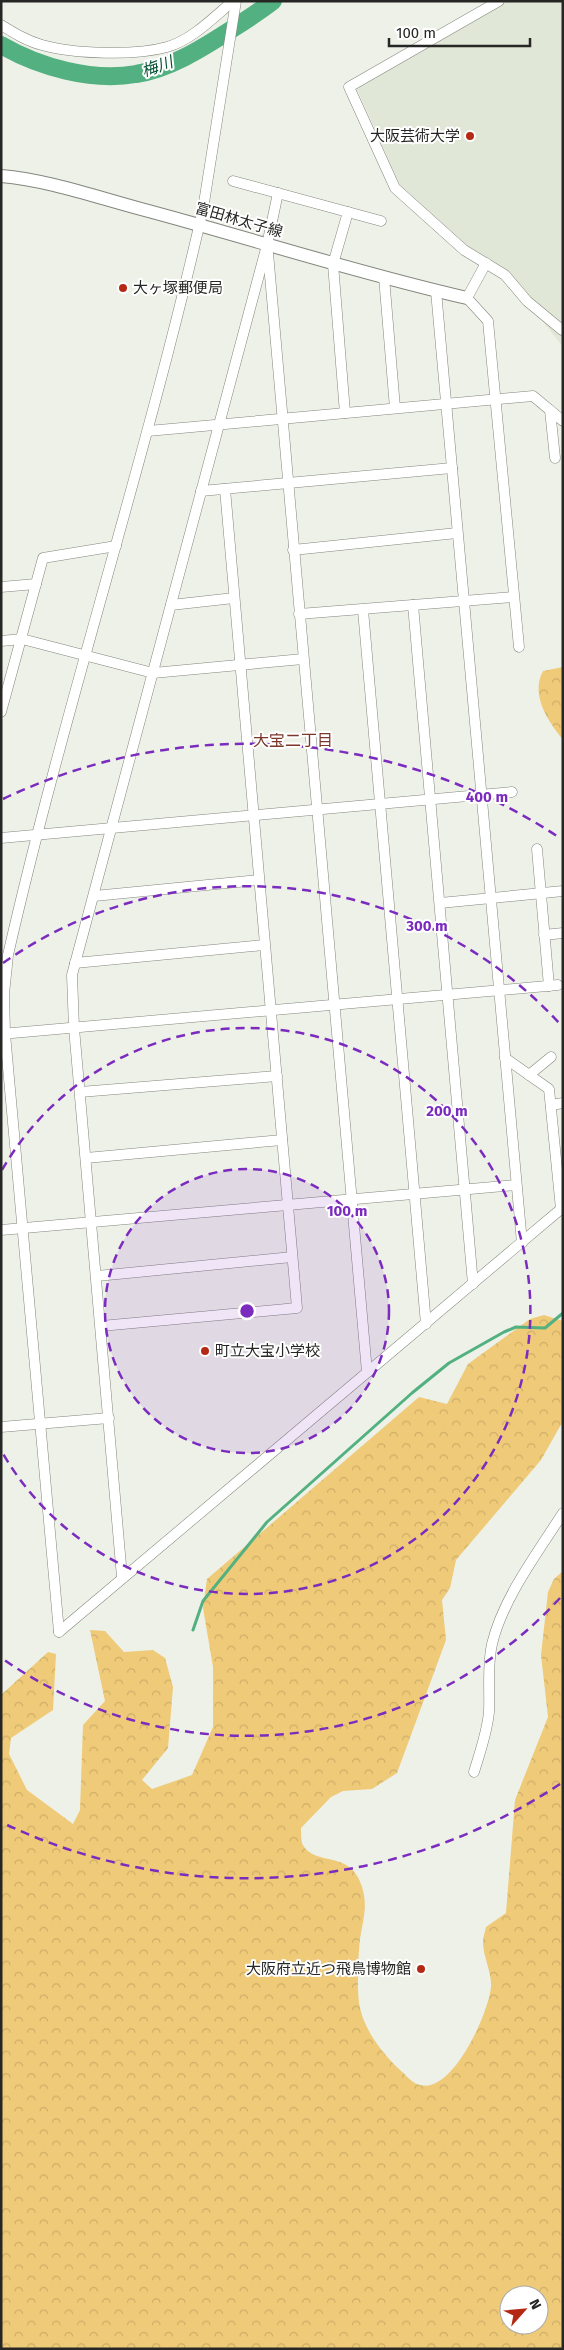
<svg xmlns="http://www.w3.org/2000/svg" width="564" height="2350" viewBox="0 0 564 2350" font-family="'Fira Sans','Noto Sans JP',sans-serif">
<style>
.built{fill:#e1e7d6}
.forest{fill:url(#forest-crowns);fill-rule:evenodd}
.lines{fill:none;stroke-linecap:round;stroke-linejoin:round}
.stream{stroke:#53b181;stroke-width:3}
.river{stroke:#53b181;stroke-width:18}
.minor-casing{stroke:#83867d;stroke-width:11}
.major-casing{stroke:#83867d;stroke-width:14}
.minor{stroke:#fff;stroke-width:10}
.major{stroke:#fff;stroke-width:12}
.ring{fill:none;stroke:#7b2cbf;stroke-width:2.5;stroke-dasharray:9 6}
.poi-dot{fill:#b52914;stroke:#fff;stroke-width:2}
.labels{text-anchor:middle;stroke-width:4;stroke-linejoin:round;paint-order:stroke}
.poi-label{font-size:15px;fill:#262724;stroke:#fff;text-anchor:end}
.street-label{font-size:15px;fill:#262724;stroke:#fff}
.water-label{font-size:16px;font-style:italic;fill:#085435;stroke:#fff}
.neighbourhood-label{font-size:16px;fill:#7c362a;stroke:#fff}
.centre{fill:#7b2cbf;stroke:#fff;stroke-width:2.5}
.ring-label{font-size:15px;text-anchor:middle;font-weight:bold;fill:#7b2cbf;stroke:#fff;stroke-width:4;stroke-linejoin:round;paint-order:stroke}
</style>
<defs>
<pattern id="forest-crowns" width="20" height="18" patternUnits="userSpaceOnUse" patternTransform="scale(1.25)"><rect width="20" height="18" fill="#efca78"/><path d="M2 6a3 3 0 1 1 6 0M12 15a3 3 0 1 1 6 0" fill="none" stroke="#cdae68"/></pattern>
</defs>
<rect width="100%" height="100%" fill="#eef1e8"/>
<polygon class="built" points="508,1 563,1 563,347 501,268 465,244 400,185 356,87"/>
<g class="forest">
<path d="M 563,667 L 563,740 C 548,721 530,695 543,671 Z"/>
<path d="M 544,1315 L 563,1321 L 563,1421 L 541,1460 L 456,1560 L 450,1588 L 442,1600 L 446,1640 L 397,1773 L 372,1789 L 343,1791 L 331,1797 L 301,1828 C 301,1832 301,1839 302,1843 C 313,1868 351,1848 362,1887 C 368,1906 363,1920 360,1939 C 358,1957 357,1986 359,2003 C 363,2029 382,2053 400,2070 C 405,2074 411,2082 417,2084 C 451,2099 489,2012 491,1987 C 492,1972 483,1957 483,1942 C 483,1937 485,1932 486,1927 L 506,1913 L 515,1800 L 548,1717 L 541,1655 L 548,1592 L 554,1579 L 563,1571 L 563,2349 L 1,2349 L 1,1695 L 48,1652 L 56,1654 L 53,1710 L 11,1738 L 9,1754 L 27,1790 L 73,1824 L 80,1810 L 83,1725 L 105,1701 L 90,1630 L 105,1631 L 124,1652 L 153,1650 L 165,1658 L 173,1687 L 168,1748 L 142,1780 L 152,1789 L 192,1775 L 213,1727 L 213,1667 L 203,1608 L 207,1579 L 419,1397 L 447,1404 L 468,1364 L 530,1319 ZM 509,2295 L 539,2295 L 539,2325 L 509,2325 Z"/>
</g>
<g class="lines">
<polyline class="stream" points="193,1630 203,1601 267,1522 412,1393 449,1363 504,1332 516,1327 545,1328 563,1313"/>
<path class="river" d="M 1,45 C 39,67 92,82 136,74 C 169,69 201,49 229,31 C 243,22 259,12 273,1"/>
<g class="minor-casing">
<g id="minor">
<polyline points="499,1 349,87 395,188 464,250 505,275 527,301 562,330"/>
<path d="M 1,25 C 14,33 27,41 42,45 C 74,54 135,56 167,47 C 192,40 214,17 233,1"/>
<polyline points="233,181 381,221"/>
<polyline points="268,253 367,1372"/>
<polyline points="486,263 467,298 488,321 519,647"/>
<polyline points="384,277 395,408"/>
<polyline points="436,291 522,1243"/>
<polyline points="550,410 555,458"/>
<polyline points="345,413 333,264 348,212"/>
<polyline points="148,431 533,396 563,421"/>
<polyline points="201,491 452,468"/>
<polyline points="293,550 457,533"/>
<polyline points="1,587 36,584"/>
<polyline points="171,605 234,598"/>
<polyline points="413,605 473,1284"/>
<polyline points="363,610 426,1324"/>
<polyline points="299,614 513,597"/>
<polyline points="1,641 22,639 153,673 303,659"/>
<polyline points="1,712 43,558 116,546"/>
<polyline points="1,838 512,792"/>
<polyline points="537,849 549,986"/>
<polyline points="94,896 259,880"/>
<polyline points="440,903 563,891"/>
<polyline points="544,935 563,933"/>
<polyline points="75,963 264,945"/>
<polyline points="1,1034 558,985"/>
<polyline points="529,1075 551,1057"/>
<polyline points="80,1092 277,1076"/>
<polyline points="551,1105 563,1103"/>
<polyline points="86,1158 282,1140"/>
<polyline points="1,1230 516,1185"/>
<polyline points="97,1276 292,1257"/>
<polyline points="101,1326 297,1308 225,489"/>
<polyline points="1,1427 109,1418"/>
<polyline points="122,1577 74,1028 72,975 267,245 278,193"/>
<path d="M 59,1632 L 5,1034 L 4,994 L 8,955 C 65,705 146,460 203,209 L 236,1"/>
<polyline points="59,1632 561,1209 549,1089 505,1058"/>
<path d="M 474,1772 C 480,1752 487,1733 489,1712 C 490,1690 487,1666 492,1644 C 503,1598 538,1552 563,1513"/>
</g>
</g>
<g class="major-casing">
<path id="major" d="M 1,176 C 48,180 96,197 141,209 C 250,238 357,273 467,298"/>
</g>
<use href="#minor" class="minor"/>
<use href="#major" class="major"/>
</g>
<circle cx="247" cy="1311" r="142" fill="#7b2cbf" fill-opacity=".12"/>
<g class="ring">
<circle cx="247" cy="1311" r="142"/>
<path d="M2 1170A283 283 0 1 1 2 1452"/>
<path d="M560 1598A425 425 0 0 1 3 1659M3 963A425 425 0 0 1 560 1024"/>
<path d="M560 1784A567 567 0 0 1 3 1823M3 799A567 567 0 0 1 560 838"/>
</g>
<g class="poi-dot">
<circle cx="470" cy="136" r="5"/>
<circle cx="123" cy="288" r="5"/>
<circle cx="205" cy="1351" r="5"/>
<circle cx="421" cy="1969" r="5"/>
</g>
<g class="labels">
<g class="poi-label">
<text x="460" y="141">大阪芸術大学</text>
<text x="133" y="293" text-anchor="start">大ヶ塚郵便局</text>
<text x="215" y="1356" text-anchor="start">町立大宝小学校</text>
<text x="411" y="1974">大阪府立近つ飛鳥博物館</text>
</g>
<g class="street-label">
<text transform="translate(239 220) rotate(16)" y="5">富田林太子線</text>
</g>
<g class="water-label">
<text transform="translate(157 66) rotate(-20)" y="6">梅川</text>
</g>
<g class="neighbourhood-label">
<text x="293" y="746">大宝二丁目</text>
</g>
</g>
<circle cx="247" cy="1311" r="8" class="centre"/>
<g class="ring-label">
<text x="487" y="802">400 m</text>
<text x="427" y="931">300 m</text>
<text x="447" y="1116">200 m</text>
<text x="347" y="1216">100 m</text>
</g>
<rect width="564" height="2350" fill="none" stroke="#262724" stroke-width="5"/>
<g transform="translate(524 2310) rotate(63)"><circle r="24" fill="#ffffff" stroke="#a8a9a7"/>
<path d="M0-4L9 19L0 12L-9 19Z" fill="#b52914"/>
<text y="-8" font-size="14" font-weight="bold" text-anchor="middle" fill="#262724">N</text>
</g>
<path d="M389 38v8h141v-8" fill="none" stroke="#262724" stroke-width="2.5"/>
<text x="396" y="38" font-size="15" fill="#262724" stroke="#ffffff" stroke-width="4" paint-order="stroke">100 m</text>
</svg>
